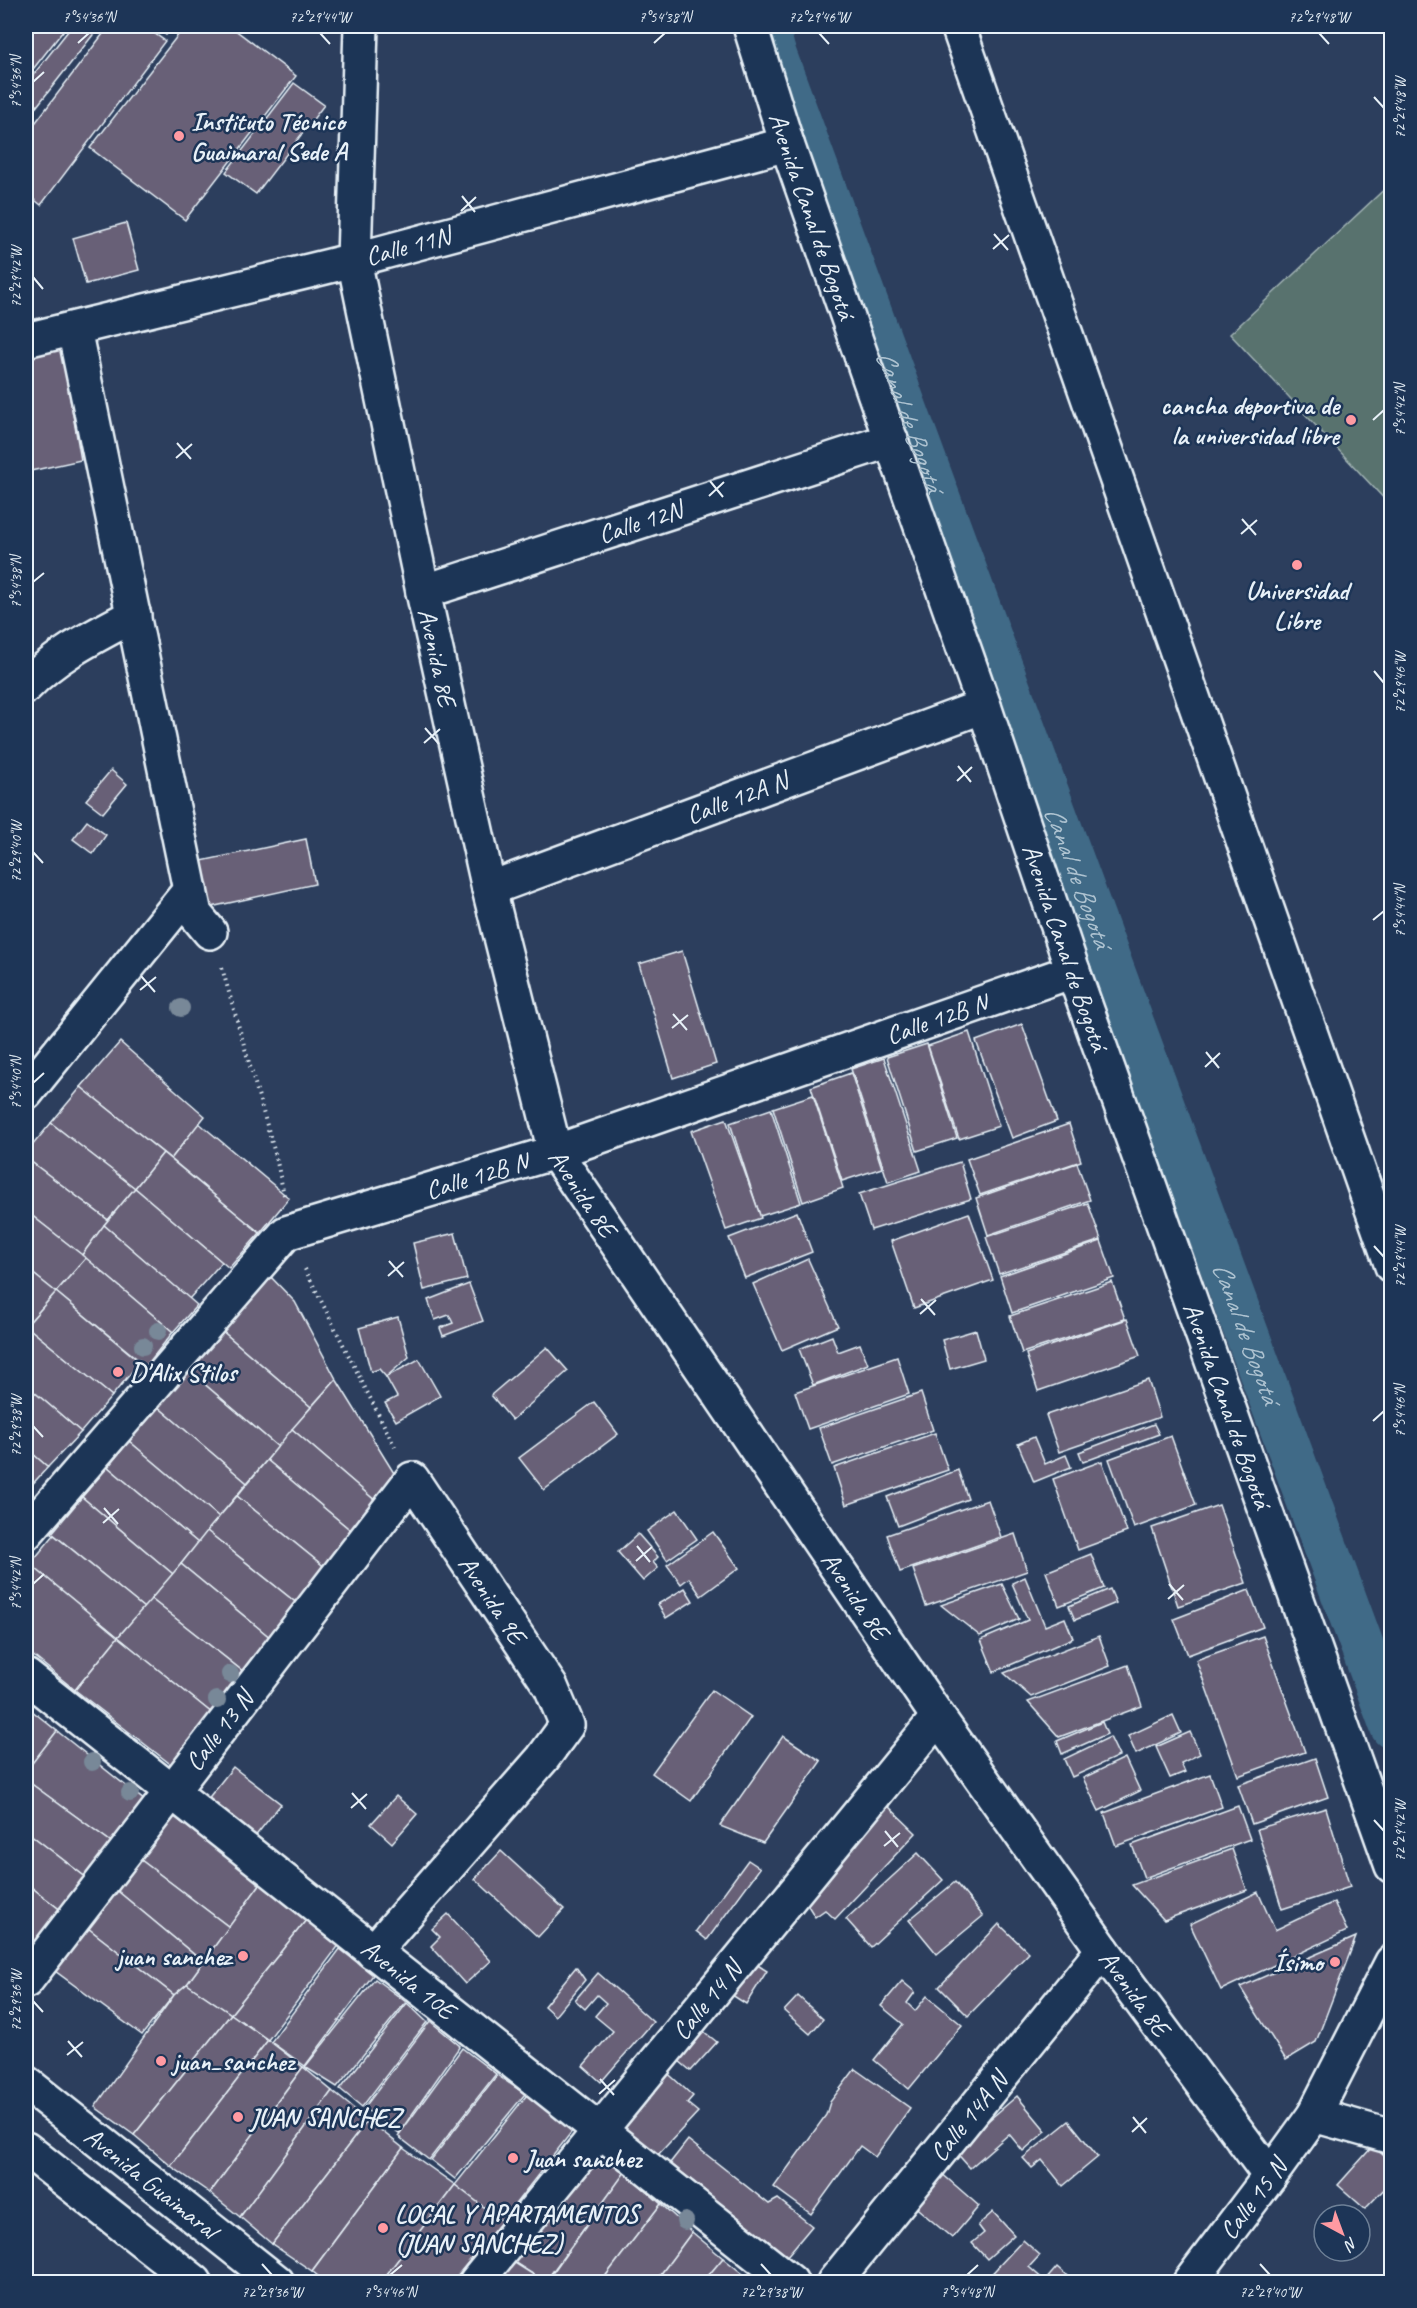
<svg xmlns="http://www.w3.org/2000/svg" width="1417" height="2308" viewBox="0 0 1417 2308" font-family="Caveat,sans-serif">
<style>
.green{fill:#58726e;stroke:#a0b2b3;stroke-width:1.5}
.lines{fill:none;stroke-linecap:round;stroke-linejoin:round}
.canal{stroke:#406b87;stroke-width:44}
.building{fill:#676177;stroke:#e8f1f8;stroke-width:1.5}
.street-casing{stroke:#e8f1f8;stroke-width:38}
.secondary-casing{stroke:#e8f1f8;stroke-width:38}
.path{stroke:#e8f1f8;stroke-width:4;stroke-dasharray:1.5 4.5;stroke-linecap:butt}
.street{stroke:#1d3557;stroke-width:33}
.secondary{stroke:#1d3557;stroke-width:33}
.tree{fill:#788898}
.ticks{fill:none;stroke:#e8f1f8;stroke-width:2}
.poi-dot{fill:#ff9aa2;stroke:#1d3557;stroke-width:2}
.labels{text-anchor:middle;stroke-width:5;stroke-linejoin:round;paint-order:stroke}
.poi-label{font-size:26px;font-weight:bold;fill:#e8f1f8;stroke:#1d3557;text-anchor:start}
.street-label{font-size:26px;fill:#e8f1f8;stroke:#1d3557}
.water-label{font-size:27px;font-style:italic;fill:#adc2d0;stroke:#1d3557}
.neatline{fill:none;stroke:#e8f1f8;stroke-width:2}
.ticks-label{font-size:15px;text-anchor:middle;fill:#e8f1f8}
</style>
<rect width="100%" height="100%" fill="#2c3e5d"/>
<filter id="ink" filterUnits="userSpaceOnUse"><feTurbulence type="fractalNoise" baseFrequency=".0167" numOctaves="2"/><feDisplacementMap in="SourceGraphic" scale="12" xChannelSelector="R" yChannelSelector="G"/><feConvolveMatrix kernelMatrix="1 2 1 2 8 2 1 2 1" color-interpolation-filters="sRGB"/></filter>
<g filter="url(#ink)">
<polygon class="green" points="1391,183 1391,506 1230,334"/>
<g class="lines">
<path class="canal" id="s1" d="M 767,26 L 773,50 L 1392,1727"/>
</g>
<g class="building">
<polygon points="26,26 67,26 26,78"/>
<polygon points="72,26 100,26 26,120 26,84"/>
<polygon points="109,26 144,26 165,41 41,205 26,193 26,135"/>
<polygon points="154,26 173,26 166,35"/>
<polygon points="185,26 230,26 296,76 185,220 90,148"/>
<polygon points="294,83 324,105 256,194 226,172"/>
<polygon points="126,223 139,270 86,284 73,238"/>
<polygon points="61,347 81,460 26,472 26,355"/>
<polygon points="111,770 127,784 103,813 86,800"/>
<polygon points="87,821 106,835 93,854 73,839"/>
<polygon points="306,839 315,884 197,910 187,864"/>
<polygon points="682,951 716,1064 673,1078 639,964"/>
<polygon points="1022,1024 1057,1121 1012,1138 976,1041"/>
<polygon points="969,1032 999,1126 959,1139 928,1046"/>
<polygon points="120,1042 205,1116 171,1159 81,1087"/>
<polygon points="927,1044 957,1138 917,1151 887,1057"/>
<polygon points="884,1058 921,1171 888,1182 851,1069"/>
<polygon points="851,1073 882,1168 842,1181 811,1087"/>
<polygon points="81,1087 163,1153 135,1188 51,1123"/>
<polygon points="813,1095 843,1188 803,1202 773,1108"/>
<polygon points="771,1109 801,1203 760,1216 730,1123"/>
<polygon points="726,1119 761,1218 726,1230 691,1131"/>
<polygon points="51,1123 135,1188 108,1220 26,1158 26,1153"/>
<polygon points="199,1123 289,1198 260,1233 171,1159"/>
<polygon points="1069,1124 1081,1161 980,1195 967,1159"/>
<polygon points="163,1153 260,1233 229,1268 135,1188"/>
<polygon points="26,1158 108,1220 82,1255 26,1211"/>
<polygon points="960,1162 971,1199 871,1230 859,1194"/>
<polygon points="1077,1163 1090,1200 988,1235 976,1198"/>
<polygon points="135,1188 222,1262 189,1299 104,1225"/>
<polygon points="1088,1203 1101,1240 999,1274 986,1237"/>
<polygon points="26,1211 86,1258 56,1292 26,1268"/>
<polygon points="797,1212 812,1252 745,1278 729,1238"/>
<polygon points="969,1213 993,1280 914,1308 891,1241"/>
<polygon points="104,1225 197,1305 173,1332 82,1255"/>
<polygon points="455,1233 467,1279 424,1290 413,1243"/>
<polygon points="1101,1241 1114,1278 1012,1313 1000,1276"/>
<polygon points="86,1258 173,1332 146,1366 56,1292"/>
<polygon points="808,1259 838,1326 782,1350 753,1284"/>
<polygon points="26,1268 56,1292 26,1326"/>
<polygon points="268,1274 295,1302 336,1379 311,1407 221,1330"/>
<polygon points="1112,1282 1125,1319 1022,1353 1010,1316"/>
<polygon points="469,1284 483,1321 443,1336 440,1328 453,1323 449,1315 435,1320 428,1300"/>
<polygon points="56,1292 140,1362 112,1396 26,1326"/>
<polygon points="398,1317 409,1357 386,1377 379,1369 371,1372 359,1328"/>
<polygon points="1127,1319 1140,1356 1038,1391 1026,1354"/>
<polygon points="26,1326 112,1396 81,1432 26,1385"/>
<polygon points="221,1330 311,1407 278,1447 188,1370"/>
<polygon points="976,1330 984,1359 950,1369 942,1340"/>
<polygon points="832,1336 838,1352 860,1344 868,1364 813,1385 799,1349"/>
<polygon points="547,1347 568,1371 512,1420 491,1395"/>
<polygon points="897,1357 909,1394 808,1429 795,1392"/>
<polygon points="419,1359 440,1396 396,1421 385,1403 397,1397 386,1377"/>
<polygon points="188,1370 278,1447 247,1483 157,1406"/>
<polygon points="336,1379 397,1478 378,1503 292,1429"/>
<polygon points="1148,1380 1160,1417 1059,1452 1046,1415"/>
<polygon points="26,1385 81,1432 48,1467 26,1448"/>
<polygon points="921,1393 933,1430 832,1465 819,1428"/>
<polygon points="594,1402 618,1434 544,1490 519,1458"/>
<polygon points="157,1406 247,1483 219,1517 129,1441"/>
<polygon points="1154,1424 1159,1434 1083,1462 1079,1452"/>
<polygon points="292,1429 378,1503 354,1533 267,1460"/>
<polygon points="935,1433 948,1470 846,1505 834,1468"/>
<polygon points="1171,1436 1196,1505 1134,1528 1109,1459"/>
<polygon points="1034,1437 1045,1464 1066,1455 1071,1467 1034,1482 1018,1444"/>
<polygon points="129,1441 219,1517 198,1543 108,1467"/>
<polygon points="26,1448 48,1467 26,1491"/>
<polygon points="267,1460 354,1533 327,1569 237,1496"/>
<polygon points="1102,1461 1127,1532 1078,1550 1053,1479"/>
<polygon points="108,1467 198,1543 173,1574 82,1497"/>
<polygon points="958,1470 968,1499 898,1526 887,1497"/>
<polygon points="237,1496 327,1569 299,1605 207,1531"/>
<polygon points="82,1497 173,1574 144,1608 52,1533"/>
<polygon points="988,1500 1001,1537 900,1572 887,1535"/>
<polygon points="1219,1505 1246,1583 1178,1606 1152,1528"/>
<polygon points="677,1510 697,1539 667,1560 647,1531"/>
<polygon points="207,1531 299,1605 272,1639 181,1564"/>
<polygon points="713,1532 739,1568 701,1596 689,1578 681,1584 667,1565"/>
<polygon points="638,1534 658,1557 653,1562 658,1568 643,1581 618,1552"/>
<polygon points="1015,1534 1027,1571 926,1606 913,1569"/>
<polygon points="54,1535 144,1608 118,1637 30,1564"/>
<polygon points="1091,1554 1104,1588 1059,1606 1046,1572"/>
<polygon points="30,1564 118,1637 75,1690 26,1650 26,1570"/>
<polygon points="181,1564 272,1639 245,1673 151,1599"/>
<polygon points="1025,1577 1045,1626 1065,1618 1073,1638 994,1672 981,1640 1028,1620 1012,1583"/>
<polygon points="1002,1584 1019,1619 980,1636 941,1605"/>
<polygon points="685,1588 693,1601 666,1618 658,1604"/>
<polygon points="1110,1589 1116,1603 1075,1620 1069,1606"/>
<polygon points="1249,1590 1263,1627 1188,1655 1174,1619"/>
<polygon points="151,1599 245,1673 213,1714 118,1637"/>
<polygon points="1099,1636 1110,1666 1031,1697 1004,1673"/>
<polygon points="1263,1636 1305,1752 1238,1776 1196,1660"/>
<polygon points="118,1637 213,1714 173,1766 75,1690"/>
<polygon points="1128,1665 1142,1706 1059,1737 1028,1702"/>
<polygon points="712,1690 751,1717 691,1801 652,1773"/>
<polygon points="26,1706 57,1731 26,1772"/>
<polygon points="1173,1715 1181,1733 1136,1754 1128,1736"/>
<polygon points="1102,1722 1107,1734 1062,1754 1057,1741"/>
<polygon points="57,1731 145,1801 114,1844 26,1780 26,1771"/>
<polygon points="1190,1732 1200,1754 1181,1763 1185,1772 1170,1778 1156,1747"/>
<polygon points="783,1736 821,1761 763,1843 720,1826"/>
<polygon points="1110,1737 1119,1756 1072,1777 1064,1759"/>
<polygon points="1125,1758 1140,1791 1099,1811 1083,1778"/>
<polygon points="1315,1758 1328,1797 1252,1824 1238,1785"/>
<polygon points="233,1767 281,1804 250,1843 203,1805"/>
<polygon points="1210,1774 1222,1807 1116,1846 1104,1813"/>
<polygon points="26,1780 114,1844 88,1879 26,1831"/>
<polygon points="396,1796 417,1814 392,1843 371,1824"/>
<polygon points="888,1806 916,1833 835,1919 825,1910 815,1917 802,1896"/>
<polygon points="1238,1806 1250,1839 1144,1878 1132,1845"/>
<polygon points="1326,1808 1350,1887 1282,1909 1257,1829"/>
<polygon points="168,1812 261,1883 229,1927 137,1857"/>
<polygon points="26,1831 88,1879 63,1912 26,1883"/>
<polygon points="1232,1849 1247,1890 1164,1920 1132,1885"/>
<polygon points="501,1851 564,1909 538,1937 475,1879"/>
<polygon points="918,1853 943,1880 871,1947 846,1919"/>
<polygon points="137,1857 229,1927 203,1962 114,1888"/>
<polygon points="748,1860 760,1868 707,1940 696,1931"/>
<polygon points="955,1882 983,1916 937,1954 909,1920"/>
<polygon points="26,1883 63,1912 31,1954 26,1949"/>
<polygon points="261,1883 307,1919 231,2014 187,1984"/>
<polygon points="114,1888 203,1962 187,1984 174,1995 84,1925"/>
<polygon points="1258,1892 1275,1930 1334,1902 1347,1931 1221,1990 1190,1924"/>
<polygon points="448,1914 491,1961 465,1984 431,1946 440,1937 432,1929"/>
<polygon points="307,1919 340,1944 268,2040 231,2014"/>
<polygon points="999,1924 1029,1953 968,2016 939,1987"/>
<polygon points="84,1925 174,1995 142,2035 51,1968"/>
<polygon points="1356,1937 1316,2042 1286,2060 1240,1987"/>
<polygon points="340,1949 373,1975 305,2066 271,2042"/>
<polygon points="753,1962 767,1971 746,2004 732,1995"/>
<polygon points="576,1967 585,1980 555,2016 544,2006"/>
<polygon points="598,1973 653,2022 601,2082 583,2066 613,2031 595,2016 606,2003 597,1995 585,2009 575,2000"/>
<polygon points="375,1979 406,2002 337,2087 305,2067"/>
<polygon points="902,1981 915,1992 907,2003 915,2011 927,1996 962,2025 909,2089 874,2060 903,2024 881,2006"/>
<polygon points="187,1984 231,2014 134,2135 95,2107 174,1995"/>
<polygon points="798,1996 823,2019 810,2034 784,2011"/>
<polygon points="407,2003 427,2022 362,2107 340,2089"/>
<polygon points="231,2014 268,2040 171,2166 134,2135"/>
<polygon points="430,2021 460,2046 399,2133 364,2108"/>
<polygon points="698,2027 717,2042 691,2071 673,2056"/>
<polygon points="268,2040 303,2067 210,2193 171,2166"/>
<polygon points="462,2048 496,2074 429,2160 398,2136"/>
<polygon points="303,2067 332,2091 240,2217 210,2193"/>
<polygon points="662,2068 693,2096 687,2103 698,2112 655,2158 619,2125"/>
<polygon points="855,2069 910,2108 875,2157 860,2146 811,2214 774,2187 826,2115 830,2102"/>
<polygon points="497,2075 525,2094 455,2179 431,2160"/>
<polygon points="332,2091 368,2120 272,2244 240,2217"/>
<polygon points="530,2091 577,2125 502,2221 455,2185"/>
<polygon points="1017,2096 1046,2131 1023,2151 1009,2134 970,2168 954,2150"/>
<polygon points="368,2120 403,2148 312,2271 272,2244"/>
<polygon points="1069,2121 1098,2157 1063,2186 1042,2160 1032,2168 1023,2158"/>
<polygon points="688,2140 769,2204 778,2199 812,2226 787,2256 670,2163"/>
<polygon points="1373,2146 1392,2163 1392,2181 1365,2209 1338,2185"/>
<polygon points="598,2147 629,2167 545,2282 507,2258"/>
<polygon points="403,2148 455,2185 381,2282 325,2282 312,2271"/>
<polygon points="625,2172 661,2204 601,2282 546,2282"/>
<polygon points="940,2172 979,2206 952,2238 912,2204"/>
<polygon points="455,2185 502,2221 452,2282 381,2282"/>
<polygon points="661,2204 692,2232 655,2282 601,2282"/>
<polygon points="993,2212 1014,2235 987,2259 972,2243 984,2233 978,2225"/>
<polygon points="692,2232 723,2258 703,2282 655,2282"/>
<polygon points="1023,2240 1040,2255 1029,2267 1045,2281 1057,2267 1074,2282 984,2282"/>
<polygon points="507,2258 545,2282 487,2282"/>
<polygon points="723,2258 753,2282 703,2282"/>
</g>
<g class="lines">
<g class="street-casing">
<g id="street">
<path id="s2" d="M 361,26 L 354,260 L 423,592 L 489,889 L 555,1152 L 938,1717 L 1103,1950 L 1270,2176"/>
<polyline points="74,329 195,914 210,932"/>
<path id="s3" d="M 26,340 L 354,260 L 787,144"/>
<path id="s4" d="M 423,592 L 891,440"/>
<path d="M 26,686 C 57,654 95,636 134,615"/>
<path id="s5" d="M 489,889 L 984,706"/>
<polyline points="26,1093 190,890"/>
<path id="s6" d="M 26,1533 L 286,1233 L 555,1152 L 1073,971"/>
<path id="s7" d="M 26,1676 L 791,2282"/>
<path id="s8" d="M 26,1981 L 412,1479 L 551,1687 L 567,1725 L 543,1758 L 373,1952"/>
<polyline points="1314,2115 1392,2137"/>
<path id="s9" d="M 476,2282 L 938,1717"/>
<path id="s10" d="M 834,2282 L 1103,1950"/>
<path id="s11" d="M 1190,2282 L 1270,2176 L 1314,2115 L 1392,1962"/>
</g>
</g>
<g class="secondary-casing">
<g id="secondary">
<path id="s12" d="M 750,26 L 787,144 L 984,706 L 1073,971 L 1392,1866"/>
<polyline points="958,26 1392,1266"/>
<path id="s13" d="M 26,2083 L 277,2282"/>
<polyline points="26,2149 195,2282"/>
</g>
</g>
<g class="path">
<polyline points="222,968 276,1157 284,1195"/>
<polyline points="305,1269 395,1447"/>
</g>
<use href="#street" class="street"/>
<use href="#secondary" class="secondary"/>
</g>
<g class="tree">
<circle cx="181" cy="1008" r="9"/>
<circle cx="158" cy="1331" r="9"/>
<circle cx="143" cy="1346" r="9"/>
<circle cx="230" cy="1674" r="9"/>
<circle cx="217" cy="1700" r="9"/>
<circle cx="92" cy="1762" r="9"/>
<circle cx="130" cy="1793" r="9"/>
<circle cx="685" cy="2221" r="9"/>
</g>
</g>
<path class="ticks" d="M 320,33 L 330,44M 819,33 L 829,44M 1319,33 L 1329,44M 78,43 L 89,33M 654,43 L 665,33M 33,82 L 44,72M 1374,97 L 1384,108M 462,196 L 475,212M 461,211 L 476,197M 994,234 L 1008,250M 993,249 L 1009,235M 33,277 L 43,289M 1373,420 L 1384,410M 177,443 L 191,459M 176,458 L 192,444M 710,481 L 723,497M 709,496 L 724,482M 1242,519 L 1256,535M 1241,534 L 1257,520M 33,582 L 44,573M 1374,671 L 1384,683M 425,728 L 439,744M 424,743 L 440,729M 958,766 L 971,782M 957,781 L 972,767M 33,852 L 43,863M 1373,920 L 1384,911M 141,976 L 155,992M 140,990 L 156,977M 673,1014 L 687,1030M 672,1028 L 688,1015M 1206,1052 L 1219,1068M 1205,1067 L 1220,1053M 33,1083 L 44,1073M 1374,1246 L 1384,1257M 389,1261 L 403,1277M 388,1276 L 404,1262M 921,1299 L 935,1315M 920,1314 L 936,1300M 1373,1421 L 1384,1411M 33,1426 L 43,1437M 104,1508 L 118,1524M 103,1523 L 119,1509M 637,1546 L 650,1562M 636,1561 L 652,1547M 33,1584 L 44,1574M 1169,1584 L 1183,1600M 1168,1599 L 1184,1585M 352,1793 L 366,1809M 351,1808 L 367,1794M 1374,1820 L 1384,1831M 885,1831 L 898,1847M 884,1846 L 900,1833M 33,2001 L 43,2012M 68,2041 L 82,2057M 67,2055 L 83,2042M 600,2079 L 614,2095M 599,2094 L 615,2080M 1133,2117 L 1146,2133M 1132,2132 L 1147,2118M 262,2264 L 272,2275M 761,2264 L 771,2275M 1260,2264 L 1270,2275M 390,2275 L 402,2265M 967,2275 L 978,2265"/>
<g class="poi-dot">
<circle cx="179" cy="136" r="6"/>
<circle cx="1351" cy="420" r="6"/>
<circle cx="1297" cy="565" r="6"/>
<circle cx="118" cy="1372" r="6"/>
<circle cx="243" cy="1956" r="6"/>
<circle cx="1335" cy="1962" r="6"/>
<circle cx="161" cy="2061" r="6"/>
<circle cx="238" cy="2117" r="6"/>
<circle cx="513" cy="2158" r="6"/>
<circle cx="383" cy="2228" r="6"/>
</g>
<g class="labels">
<g class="poi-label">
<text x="191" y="130">Instituto Técnico<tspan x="191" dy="30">Guaimaral Sede A</tspan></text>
<text x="1339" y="414" text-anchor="end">cancha deportiva de<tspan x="1339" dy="30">la universidad libre</tspan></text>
<text x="1297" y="599" text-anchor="middle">Universidad<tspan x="1297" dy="30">Libre</tspan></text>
<text x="130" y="1381">D'Alix Stilos</text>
<text x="231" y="1965" text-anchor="end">juan sanchez</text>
<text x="1323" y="1971" text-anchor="end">Ísimo</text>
<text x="173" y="2070">juan_sanchez</text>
<text x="250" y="2126">JUAN SANCHEZ</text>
<text x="525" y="2167">Juan sanchez</text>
<text x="395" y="2222">LOCAL Y APARTAMENTOS<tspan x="395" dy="30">(JUAN SANCHEZ)</tspan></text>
</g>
<g class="street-label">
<text dy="9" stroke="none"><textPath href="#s12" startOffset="200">Avenida Canal de Bogotá</textPath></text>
<text dy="9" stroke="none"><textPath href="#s3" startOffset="393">Calle 11N</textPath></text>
<text dy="9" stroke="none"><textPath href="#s4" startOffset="228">Calle 12N</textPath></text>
<text dy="9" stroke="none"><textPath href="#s2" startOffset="640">Avenida 8E</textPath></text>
<text dy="9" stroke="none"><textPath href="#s5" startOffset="264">Calle 12A N</textPath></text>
<text dy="9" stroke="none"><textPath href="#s12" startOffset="974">Avenida Canal de Bogotá</textPath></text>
<text dy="9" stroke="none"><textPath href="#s6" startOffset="1082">Calle 12B N</textPath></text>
<text dy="9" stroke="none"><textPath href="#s6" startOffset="596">Calle 12B N</textPath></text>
<text dy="9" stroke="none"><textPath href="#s2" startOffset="1198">Avenida 8E</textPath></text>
<text dy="9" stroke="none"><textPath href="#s12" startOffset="1460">Avenida Canal de Bogotá</textPath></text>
<text dy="9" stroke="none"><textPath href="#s2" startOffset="1684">Avenida 8E</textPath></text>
<text dy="9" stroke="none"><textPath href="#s8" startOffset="778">Avenida 9E</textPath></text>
<text dy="9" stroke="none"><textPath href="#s8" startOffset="316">Calle 13 N</textPath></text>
<text dy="9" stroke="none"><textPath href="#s7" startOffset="488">Avenida 10E</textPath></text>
<text dy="9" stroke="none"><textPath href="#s2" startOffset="2170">Avenida 8E</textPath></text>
<text dy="9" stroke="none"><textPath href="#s9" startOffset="364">Calle 14 N</textPath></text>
<text dy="9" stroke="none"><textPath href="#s10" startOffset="213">Calle 14A N</textPath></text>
<text dy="9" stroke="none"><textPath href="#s13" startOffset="160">Avenida Guaimaral</textPath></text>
<text dy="9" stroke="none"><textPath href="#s11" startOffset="104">Calle 15 N</textPath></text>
</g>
<g class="water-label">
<text dy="9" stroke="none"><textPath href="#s1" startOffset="420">Canal de Bogotá</textPath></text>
<text dy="9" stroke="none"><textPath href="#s1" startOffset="906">Canal de Bogotá</textPath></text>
<text dy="9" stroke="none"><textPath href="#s1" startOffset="1392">Canal de Bogotá</textPath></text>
</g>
</g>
<rect width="1417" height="2308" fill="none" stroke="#1d3557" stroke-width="66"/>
<g transform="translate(1342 2233) rotate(139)"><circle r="28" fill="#1d3557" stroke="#6e8097" stroke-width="1.5"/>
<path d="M0-4.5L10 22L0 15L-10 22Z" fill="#ff9aa2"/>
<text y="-9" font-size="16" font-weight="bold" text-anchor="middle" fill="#e8f1f8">N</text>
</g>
<rect x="33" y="33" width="1351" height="2242" class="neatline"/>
<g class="ticks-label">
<text x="89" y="22">7°54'36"N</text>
<text x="320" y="22">72°29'44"W</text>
<text x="665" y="22">7°54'38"N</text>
<text x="819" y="22">72°29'46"W</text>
<text x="1319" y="22">72°29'48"W</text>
<text transform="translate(16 82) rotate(-90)" y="5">7°54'36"N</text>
<text transform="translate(1400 108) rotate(-90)" y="5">72°29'48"W</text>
<text transform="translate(16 277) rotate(-90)" y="5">72°29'42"W</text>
<text transform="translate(1400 410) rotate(-90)" y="5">7°54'42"N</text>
<text transform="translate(16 582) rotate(-90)" y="5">7°54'38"N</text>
<text transform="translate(1400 683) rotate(-90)" y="5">72°29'46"W</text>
<text transform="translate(16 852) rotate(-90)" y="5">72°29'40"W</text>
<text transform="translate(1400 911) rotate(-90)" y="5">7°54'44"N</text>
<text transform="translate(16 1083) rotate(-90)" y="5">7°54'40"N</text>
<text transform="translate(1400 1257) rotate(-90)" y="5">72°29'44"W</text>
<text transform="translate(1400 1411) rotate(-90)" y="5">7°54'46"N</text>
<text transform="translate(16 1426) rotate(-90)" y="5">72°29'38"W</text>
<text transform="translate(16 1584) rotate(-90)" y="5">7°54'42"N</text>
<text transform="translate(1400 1831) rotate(-90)" y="5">72°29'42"W</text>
<text transform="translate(16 2001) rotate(-90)" y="5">72°29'36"W</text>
<text x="272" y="2297">72°29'36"W</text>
<text x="390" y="2297">7°54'46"N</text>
<text x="771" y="2297">72°29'38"W</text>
<text x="967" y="2297">7°54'48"N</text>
<text x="1270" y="2297">72°29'40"W</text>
</g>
</svg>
